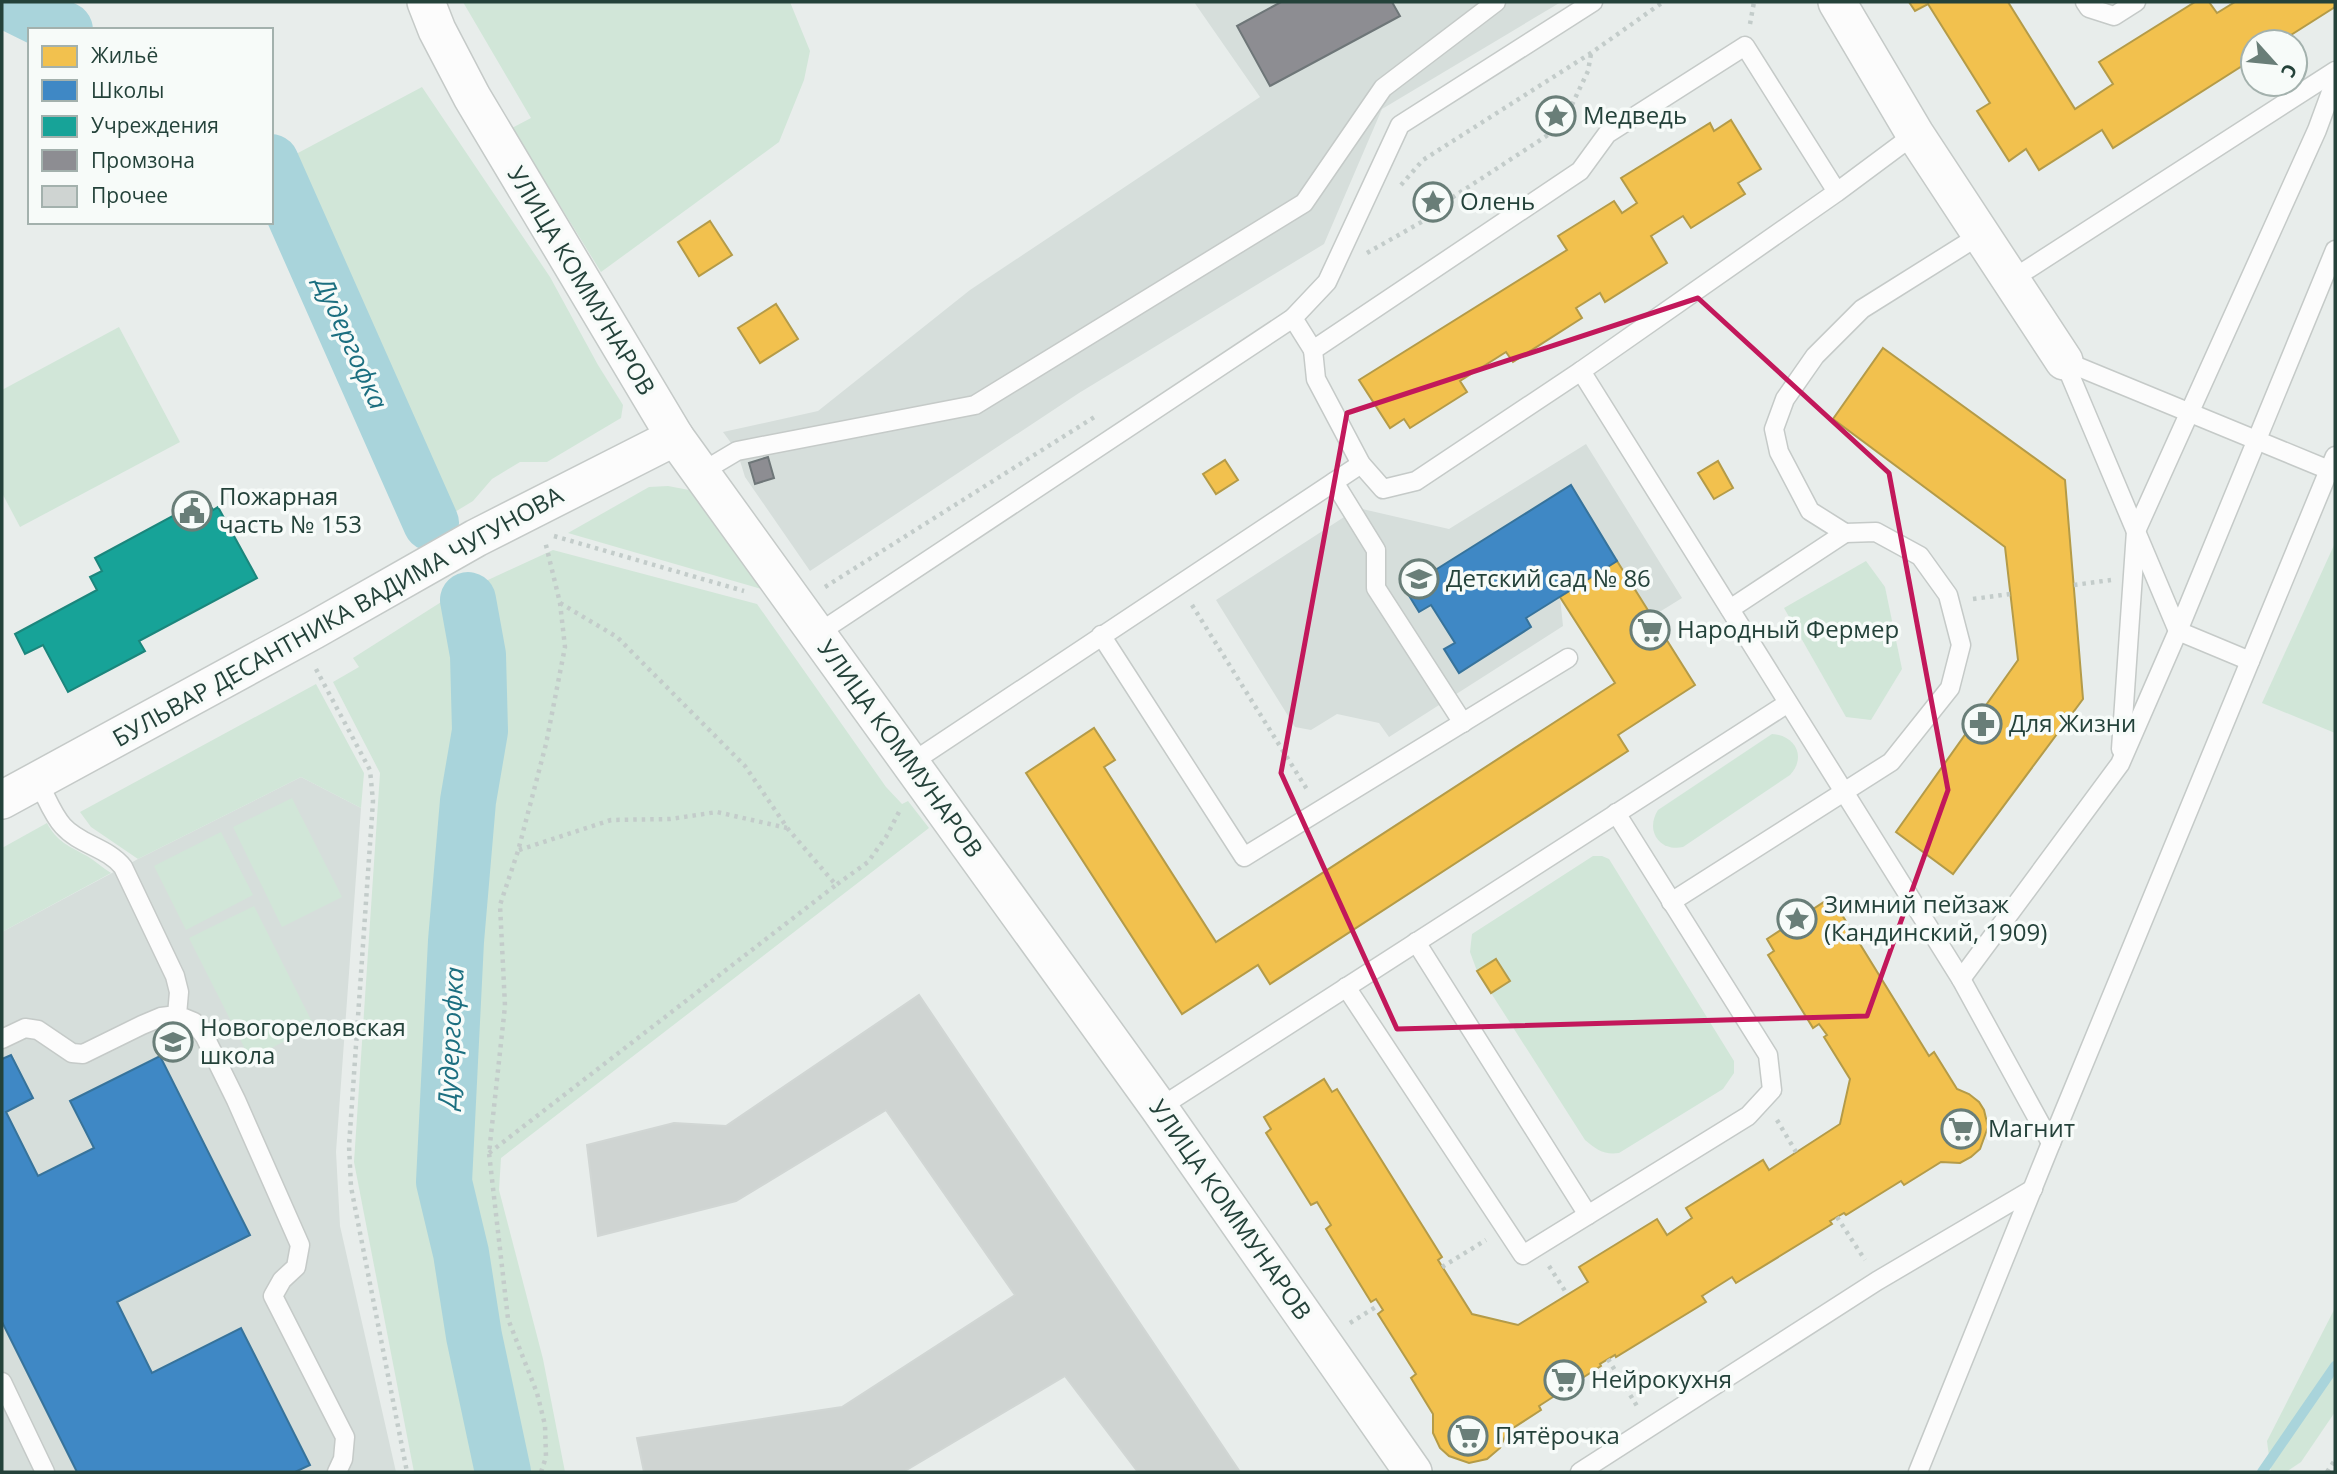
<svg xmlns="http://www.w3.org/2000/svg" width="2337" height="1474" viewBox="0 0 2337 1474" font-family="'Open Sans',sans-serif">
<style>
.built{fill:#d6dedb}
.green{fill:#d1e6d8}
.homes{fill:#f2c14e;stroke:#b49b48;stroke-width:2}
.schools{fill:#3f88c5;stroke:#37739b;stroke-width:2}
.public{fill:#17a398;stroke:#1b867c;stroke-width:2}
.industry{fill:#8d8d92;stroke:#6e7678;stroke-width:2}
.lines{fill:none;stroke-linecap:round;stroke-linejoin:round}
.stream{stroke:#a9d4db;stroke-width:10}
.river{stroke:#a9d4db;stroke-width:56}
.building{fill:#cfd4d2;stroke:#d1d6d4;stroke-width:2}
.service-casing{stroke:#c5cac8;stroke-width:21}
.minor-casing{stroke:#c5cac8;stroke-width:40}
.path{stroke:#c3ccca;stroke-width:4.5;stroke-dasharray:3.5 5;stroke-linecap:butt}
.service{stroke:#fcfcfc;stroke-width:18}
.minor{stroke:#fcfcfc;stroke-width:37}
.marked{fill:none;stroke:#c2185b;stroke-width:5;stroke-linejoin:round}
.labels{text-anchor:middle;stroke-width:7;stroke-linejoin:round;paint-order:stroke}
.poi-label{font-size:24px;fill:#24423a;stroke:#f7fbf9;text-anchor:start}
.street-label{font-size:24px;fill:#24423a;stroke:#f7fbf9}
.water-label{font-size:26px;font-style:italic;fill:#1c6f80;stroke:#f7fbf9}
</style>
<rect width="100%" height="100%" fill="#e8edeb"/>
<g class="built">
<polygon points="1194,2 1561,2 1382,109 1324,244 1079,393 810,571 745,477 737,451 723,432 818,411 970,290 1260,97"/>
<polygon points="1586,444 1682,598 1653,616 1617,561 1560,597 1563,626 1389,737 1379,723 1337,714 1311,730 1295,727 1216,600 1358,508 1449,529"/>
<polygon points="301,777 361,808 336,1152 340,1226 396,1472 2,1472 2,932 138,859"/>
</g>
<g class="green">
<polygon points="463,2 790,2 810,51 804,80 779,142 601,272 512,128 531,118"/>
<polygon points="422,87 550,277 598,365 623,405 621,418 547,462 520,462 492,479 473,501 440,521 281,162"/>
<polygon points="119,327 180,442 20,527 2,493 2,390"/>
<polygon points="668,486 689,490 708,502 772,592 568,533 649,487"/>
<polygon points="2335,543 2335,733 2262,703"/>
<polygon points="553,550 757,604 886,787 902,804 908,801 929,828 501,1158 499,1190 543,1359 565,1472 524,1472 484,1314 463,1219 456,1139 464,998 488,682 475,586"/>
<polygon points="1866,561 1885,587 1902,669 1871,720 1846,717 1784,608"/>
<polygon points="457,592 474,671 435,1153 440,1209 492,1472 414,1472 354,1162 380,773 333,682 359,667 353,658"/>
<polygon points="316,684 364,773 361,808 301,777 138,859 91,827 80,812"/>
<path d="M 1772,734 C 1795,735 1807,757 1790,775 L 1683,847 C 1659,852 1645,830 1658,810 Z"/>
<polygon points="292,798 342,897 282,927 233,827"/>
<path d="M 47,823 C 57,842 69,846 87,856 C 95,861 103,868 111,873 L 2,932 L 2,848 Z"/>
<polygon points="221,832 253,895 186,930 154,866"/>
<path d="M 1593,856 L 1602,856 L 1609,859 L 1734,1061 L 1734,1073 L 1723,1089 L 1619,1153 C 1604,1155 1597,1150 1585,1140 L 1491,993 L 1509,981 L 1496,959 L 1477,971 L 1470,952 L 1472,934 Z"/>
<polygon points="254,906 314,1026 250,1059 189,938"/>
<polygon points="2335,1308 2335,1412 2301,1462 2286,1472 2271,1472 2267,1441"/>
</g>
<g class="homes">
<polygon points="1909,2 2008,2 2075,109 2113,84 2099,62 2195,2 2209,2 2217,13 2235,2 2335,2 2335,7 2280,42 2253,42 2253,59 2113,148 2102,130 2039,170 2026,149 2009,161 1977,111 1990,103 1928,4 1915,11"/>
<polygon points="1731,120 1761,169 1738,183 1745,194 1691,228 1683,216 1651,236 1667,263 1605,302 1600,293 1576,308 1582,318 1513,362 1506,352 1460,381 1467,392 1410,428 1404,419 1390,428 1359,380 1567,250 1558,236 1614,201 1622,213 1637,203 1621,178 1710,123 1714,131"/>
<polygon points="710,221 732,255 699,276 678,242"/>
<polygon points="776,304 798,339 760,363 738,328"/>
<polygon points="1883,348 2065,480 2083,699 1953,874 1896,832 2018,660 2005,547 1833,419"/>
<polygon points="1225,460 1238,480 1216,494 1203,474"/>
<polygon points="1718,461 1733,488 1714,499 1698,473"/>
<polygon points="1617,561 1695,685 1618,735 1628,751 1270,984 1258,965 1182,1014 1026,773 1094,728 1115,760 1104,767 1216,942 1615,683 1560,597"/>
<polygon points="1827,900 1834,912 1839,910 1929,1056 1934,1052 1957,1089 1969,1094 1979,1102 1984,1110 1988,1127 1980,1149 1971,1157 1960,1163 1941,1162 1904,1185 1901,1181 1846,1215 1844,1213 1830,1221 1832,1224 1736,1283 1732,1277 1702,1296 1706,1302 1616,1357 1615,1355 1600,1364 1601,1366 1539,1406 1541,1410 1507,1432 1500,1448 1487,1459 1469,1463 1449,1456 1440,1448 1433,1433 1433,1414 1411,1378 1416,1374 1378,1314 1383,1310 1376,1299 1371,1302 1326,1229 1331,1225 1317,1202 1311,1205 1266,1133 1271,1129 1264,1117 1324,1079 1332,1092 1337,1089 1442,1257 1438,1260 1472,1314 1518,1325 1588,1282 1579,1267 1657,1219 1667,1235 1692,1218 1686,1208 1763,1160 1769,1170 1840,1124 1850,1079 1824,1037 1827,1035 1819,1024 1813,1028 1768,955 1774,951 1767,939"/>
<polygon points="1496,959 1510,981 1491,993 1477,971"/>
</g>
<g class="schools">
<polygon points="1571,485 1617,561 1526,618 1531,627 1459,673 1444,649 1455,643 1431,605 1419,612 1405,589"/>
<polygon points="11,1055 33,1098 6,1112 38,1176 94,1148 70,1101 160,1056 250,1235 117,1302 152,1373 241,1328 310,1465 295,1472 77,1472 2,1322 2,1059"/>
</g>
<polygon class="public" points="206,498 213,510 218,507 257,578 139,641 145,651 68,692 43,645 25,654 15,634 97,590 90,577 102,571 95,558"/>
<g class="industry">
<polygon points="1281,2 1392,2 1400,16 1270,86 1237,26"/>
<polygon points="768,457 774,478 755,484 749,463"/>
</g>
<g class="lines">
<polyline class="stream" points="2262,1472 2335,1366"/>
<g class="river">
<polyline points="8,2 65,30"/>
<polyline points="271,162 431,523"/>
<polyline points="468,600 478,655 480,731 468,801 456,941 444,1182 461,1253 474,1336 503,1472"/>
</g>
</g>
<polygon class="building" points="919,995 1240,1472 1138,1472 1065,1376 903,1472 644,1472 637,1438 842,1407 1015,1295 886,1110 736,1201 598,1236 587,1145 674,1123 726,1126"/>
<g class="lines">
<g class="service-casing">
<g id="service">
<polyline points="2085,2 2089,8 2114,16 2136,2"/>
<polyline points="1837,192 1745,46 1607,134 1580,171 1313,350 1316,379 1361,464 1383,489 1416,481 1581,371 1837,192 1915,134"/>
<polyline points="2011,280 2335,71"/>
<polyline points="1293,318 1313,350"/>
<polyline points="2064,361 2178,631 2250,661"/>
<polyline points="2064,361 2329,470 2335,456"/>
<polyline points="1581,371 1961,979 2051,1143"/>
<polyline points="700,473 737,451 975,405 1304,203 1383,88 1496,2"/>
<polyline points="1334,482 1376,550 1376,588 1463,723"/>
<polyline points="1730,609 1845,533"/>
<polyline points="817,634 1293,318 1327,282 1400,125 1593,2"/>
<polyline points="1101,635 1244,857 1568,658"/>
<polyline points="2121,749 2136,531 2317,130 2335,81"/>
<polyline points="911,763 1361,464"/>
<path d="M 38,782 C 46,796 52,814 63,826 C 80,845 107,847 123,867 L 175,976 L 179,992 L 177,1015 L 194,1022 L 205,1037 L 236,1100 L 300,1245 L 296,1267 L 282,1280 L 273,1296 L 345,1437 L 343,1459 L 337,1472"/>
<polyline points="1671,902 1891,762 1950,688 1961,645 1948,595 1920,556 1876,532 1845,533 1810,511 1779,452 1774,429 1785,399 1815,356 1862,309 1980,235"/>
<polyline points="1416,942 1588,1215"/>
<polyline points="1961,979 2120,764 2178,631 2335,250"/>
<polyline points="1346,987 1523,1255 1748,1116 1772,1090 1768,1055 1616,813"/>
<polyline points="2,1039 25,1028 38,1030 72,1053 83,1054 142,1025 161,1017 177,1015"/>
<polyline points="1159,1108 1788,703"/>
<polyline points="2,1382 45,1472"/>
<polyline points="1580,1472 1877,1281 2033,1189"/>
<polyline points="1918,1472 2051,1143 2329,470"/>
</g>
</g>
<g class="minor-casing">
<g id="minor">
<polyline points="426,2 437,30 472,97 675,437 1159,1108 1413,1472"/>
<polyline points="1837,2 1915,134 2064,361"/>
<polyline points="2,800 314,630 476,538 675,437"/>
</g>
</g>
<g class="path">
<polyline points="1750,24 1754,2"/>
<polyline points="1401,185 1423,160 1591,53 1663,2"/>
<polyline points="1367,253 1425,220 1450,199 1548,135 1569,111 1588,71 1591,54"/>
<polyline points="554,536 744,591"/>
<polyline points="2074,585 2111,580"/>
<polyline points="825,587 1096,416"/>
<polyline points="1973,599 2010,594"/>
<polyline points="560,603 617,637 745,766 788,829 836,885 868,862 886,837 901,808"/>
<polyline points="1192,605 1308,791"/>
<polyline points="316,669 370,770 373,801 349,1146 351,1187 407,1472"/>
<polyline points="519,850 611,820 670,819 717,812 787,828"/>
<polyline points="1777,1120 1796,1152"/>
<polyline points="489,1153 836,885"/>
<polyline points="1837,1217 1865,1260"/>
<polyline points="1549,1266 1567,1294"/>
<polyline points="1442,1267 1486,1240"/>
<polyline points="1350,1323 1379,1305"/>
<polyline points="1608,1359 1637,1406"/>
<polyline points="541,1472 546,1457 545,1425 537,1393 508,1319 489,1153 505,1006 500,905 518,851 546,744 565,647 560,603 545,541"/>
<polyline points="2327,1472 2335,1460"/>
</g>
<use href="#service" class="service"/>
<use href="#minor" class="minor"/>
</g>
<path class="marked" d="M 1698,298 L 1889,473 L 1948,790 L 1867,1016 L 1397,1029 L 1281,773 L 1347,413 Z"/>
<defs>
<g id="sight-ring" transform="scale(2.0125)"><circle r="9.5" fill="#f7fbf9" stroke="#697e78" stroke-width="1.5"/><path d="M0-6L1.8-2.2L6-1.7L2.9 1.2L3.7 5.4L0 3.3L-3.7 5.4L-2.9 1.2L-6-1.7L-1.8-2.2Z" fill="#697e78"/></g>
<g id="civic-ring" transform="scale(2.0125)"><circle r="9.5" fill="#f7fbf9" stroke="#697e78" stroke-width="1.5"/><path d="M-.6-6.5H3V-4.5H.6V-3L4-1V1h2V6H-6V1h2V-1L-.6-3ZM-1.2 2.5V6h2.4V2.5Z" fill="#697e78"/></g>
<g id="school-ring" transform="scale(2.0125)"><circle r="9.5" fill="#f7fbf9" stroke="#697e78" stroke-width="1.5"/><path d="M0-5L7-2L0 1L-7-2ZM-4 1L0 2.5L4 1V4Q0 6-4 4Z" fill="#697e78"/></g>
<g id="supermarket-ring" transform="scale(2.0125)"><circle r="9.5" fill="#f7fbf9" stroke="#697e78" stroke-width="1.5"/><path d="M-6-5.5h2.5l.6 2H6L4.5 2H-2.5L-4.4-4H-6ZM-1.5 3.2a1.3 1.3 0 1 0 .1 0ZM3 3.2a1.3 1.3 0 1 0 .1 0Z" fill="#697e78"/></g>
<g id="pharmacy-ring" transform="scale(2.0125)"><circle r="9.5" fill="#f7fbf9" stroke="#697e78" stroke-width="1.5"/><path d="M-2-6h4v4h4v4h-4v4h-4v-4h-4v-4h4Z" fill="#697e78"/></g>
</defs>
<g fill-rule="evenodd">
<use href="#sight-ring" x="1556" y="116"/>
<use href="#sight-ring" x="1433" y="202"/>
<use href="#civic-ring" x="192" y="511"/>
<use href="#school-ring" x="1419" y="579"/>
<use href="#supermarket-ring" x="1650" y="630"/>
<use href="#pharmacy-ring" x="1982" y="724"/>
<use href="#sight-ring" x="1797" y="919"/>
<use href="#school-ring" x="173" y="1042"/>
<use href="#supermarket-ring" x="1961" y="1129"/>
<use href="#supermarket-ring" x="1564" y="1380"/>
<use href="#supermarket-ring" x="1468" y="1436"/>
</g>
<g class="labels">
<g class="poi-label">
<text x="1583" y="124">Медведь</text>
<text x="1460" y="210">Олень</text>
<text x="219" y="505">Пожарная<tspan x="219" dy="28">часть № 153</tspan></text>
<text x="1446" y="587">Детский сад № 86</text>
<text x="1677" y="638">Народный Фермер</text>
<text x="2009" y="732">Для Жизни</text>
<text x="1824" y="913">Зимний пейзаж<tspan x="1824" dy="28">(Кандинский, 1909)</tspan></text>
<text x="200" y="1036">Новогореловская<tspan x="200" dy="28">школа</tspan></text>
<text x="1988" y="1137">Магнит</text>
<text x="1591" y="1388">Нейрокухня</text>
<text x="1495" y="1444">Пятёрочка</text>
</g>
<g class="street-label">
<text transform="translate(581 281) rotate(59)" y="8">УЛИЦА КОММУНАРОВ</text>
<text transform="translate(338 617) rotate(-29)" y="8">БУЛЬВАР ДЕСАНТНИКА ВАДИМА ЧУГУНОВА</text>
<text transform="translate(900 749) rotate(54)" y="8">УЛИЦА КОММУНАРОВ</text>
<text transform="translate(1230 1210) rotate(55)" y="8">УЛИЦА КОММУНАРОВ</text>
</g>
<g class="water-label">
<text transform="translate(351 343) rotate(66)" y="9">Дудергофка</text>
<text transform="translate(451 1038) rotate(-87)" y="9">Дудергофка</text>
</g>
</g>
<rect width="2337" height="1474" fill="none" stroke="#24423a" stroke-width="7"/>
<rect x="28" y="28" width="245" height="196" fill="#f7fbf9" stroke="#a3b1ad" stroke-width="2"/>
<rect x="42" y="46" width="35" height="21" fill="#f2c14e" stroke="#a3b1ad" stroke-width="2"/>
<text x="91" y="63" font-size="21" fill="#24423a">Жильё</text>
<rect x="42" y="80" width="35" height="21" fill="#3f88c5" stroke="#a3b1ad" stroke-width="2"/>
<text x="91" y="98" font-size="21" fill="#24423a">Школы</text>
<rect x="42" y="116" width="35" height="21" fill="#17a398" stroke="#a3b1ad" stroke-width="2"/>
<text x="91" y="133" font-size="21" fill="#24423a">Учреждения</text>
<rect x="42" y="150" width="35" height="21" fill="#8d8d92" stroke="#a3b1ad" stroke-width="2"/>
<text x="91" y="168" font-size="21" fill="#24423a">Промзона</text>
<rect x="42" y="186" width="35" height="21" fill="#cfd4d2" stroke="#a3b1ad" stroke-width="2"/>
<text x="91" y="203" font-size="21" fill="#24423a">Прочее</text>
<g transform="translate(2274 63) rotate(117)"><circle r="33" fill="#f7fbf9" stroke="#a3b1ad" stroke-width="2"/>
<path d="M0-5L12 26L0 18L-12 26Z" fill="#697e78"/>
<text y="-10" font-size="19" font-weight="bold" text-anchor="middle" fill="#24423a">С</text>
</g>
</svg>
